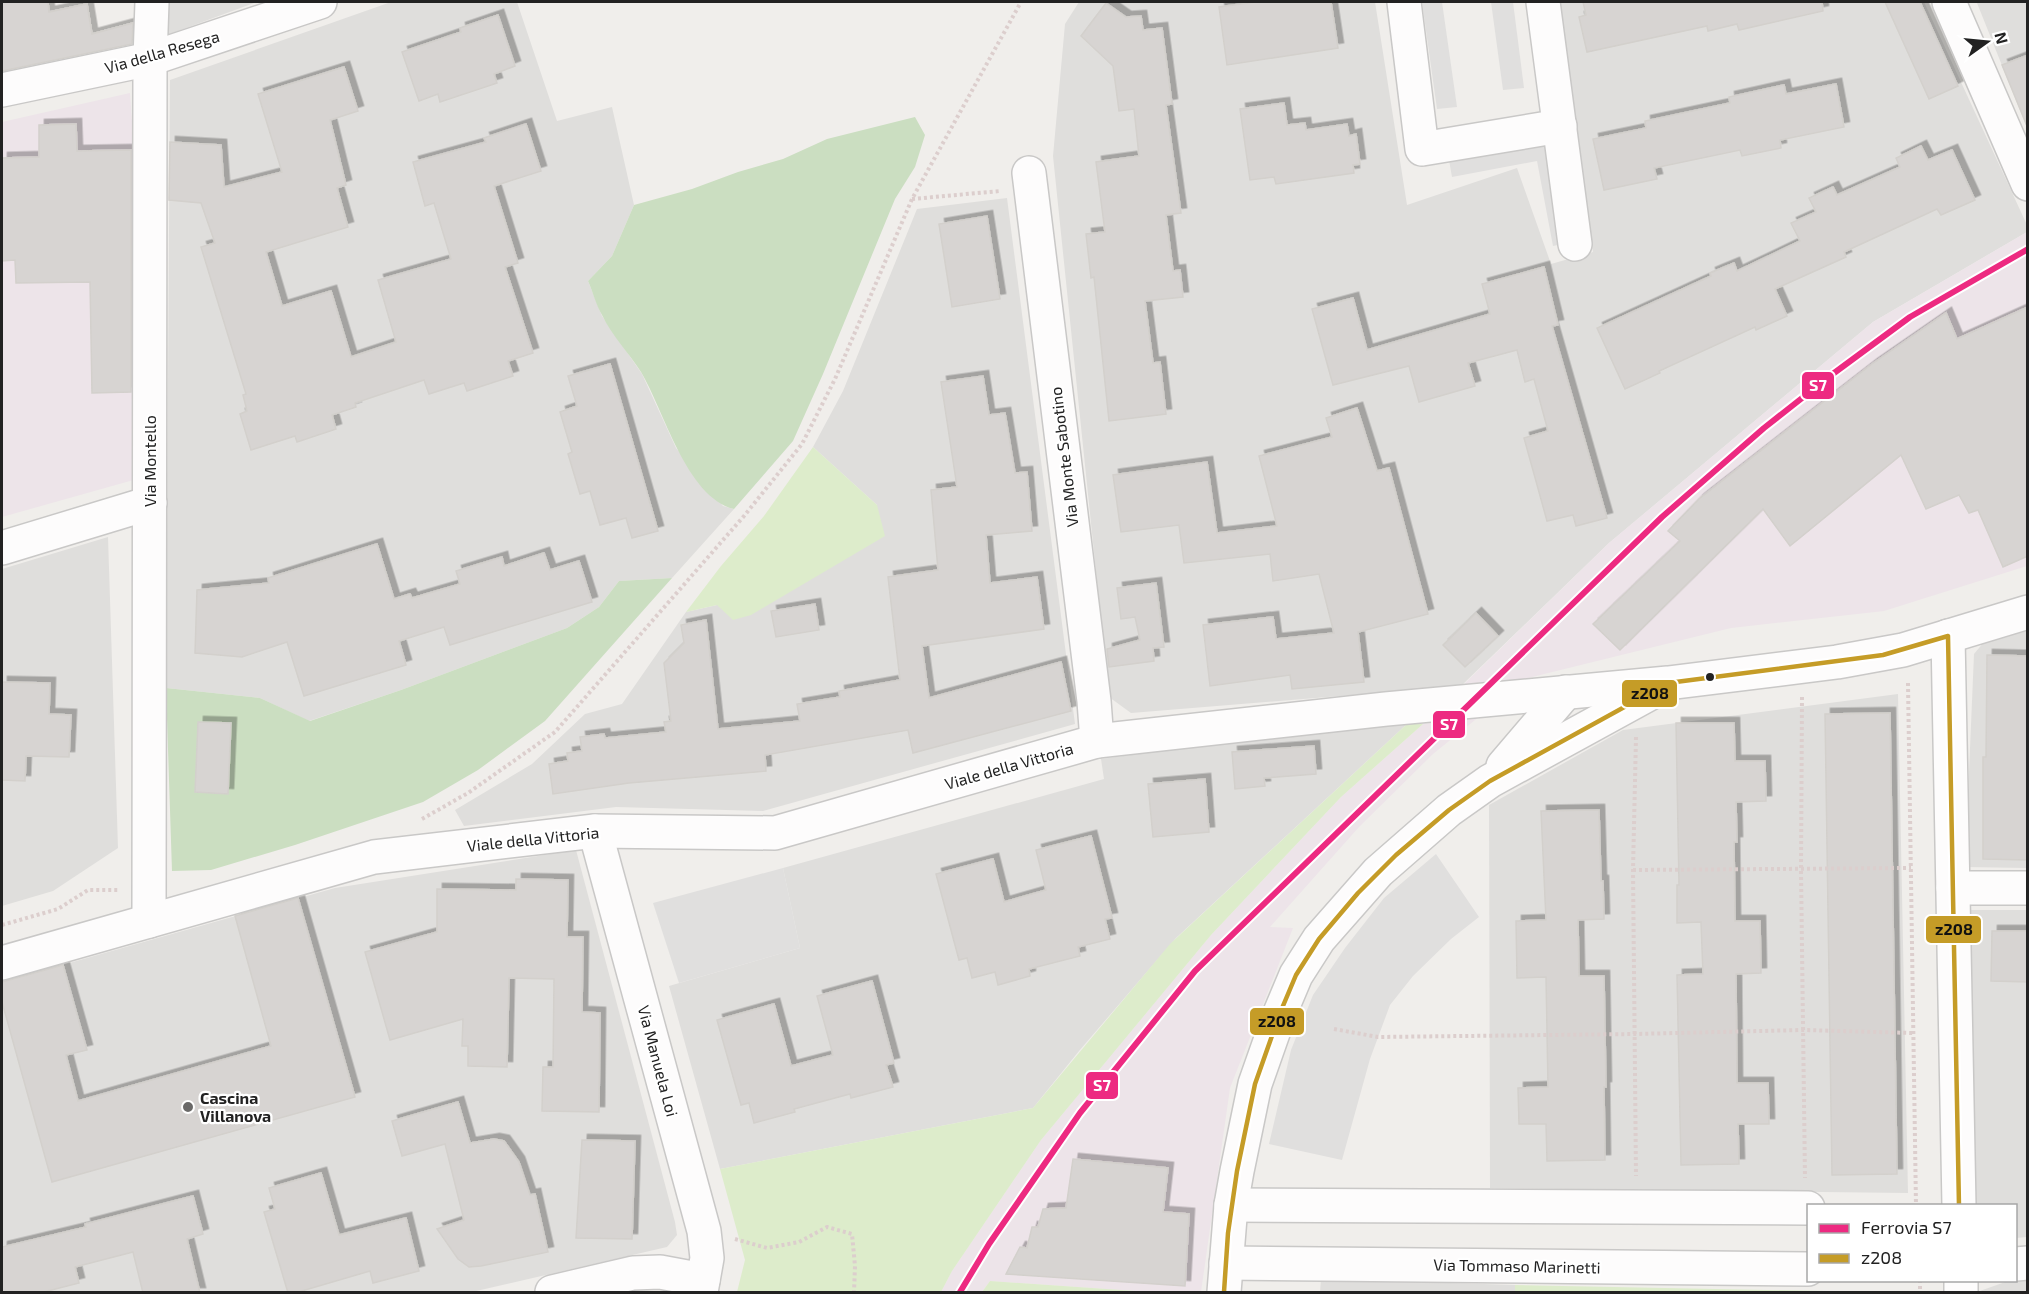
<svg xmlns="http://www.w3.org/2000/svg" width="2029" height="1294" viewBox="0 0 2029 1294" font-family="'Exo 2',sans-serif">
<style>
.residential{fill:#dfdedc}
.industrial{fill:#ede4e9}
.grass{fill:#ddeccb}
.forest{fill:#cbdec1}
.parking{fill:#e0dfde}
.building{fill:#d7d4d2;stroke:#d3d0cc;stroke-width:1.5;filter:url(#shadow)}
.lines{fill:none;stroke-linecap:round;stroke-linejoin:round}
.minor-casing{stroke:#c9c8c7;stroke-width:36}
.path{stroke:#dccecd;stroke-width:4;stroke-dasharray:3 3;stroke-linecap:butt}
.minor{stroke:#fdfcfc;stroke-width:33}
.bus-1-casing{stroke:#fff;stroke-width:9}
.bus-1{stroke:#c59c27;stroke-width:4.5}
.rail-1-casing{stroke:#fff;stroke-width:10}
.rail-1{stroke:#ed2a81;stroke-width:6}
.bus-dot{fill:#222;stroke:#fff;stroke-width:2}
.poi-dot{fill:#6a6968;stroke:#fff;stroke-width:2}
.labels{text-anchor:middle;stroke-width:4.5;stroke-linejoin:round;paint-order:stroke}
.street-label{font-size:16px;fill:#222;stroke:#fff}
.poi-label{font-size:16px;font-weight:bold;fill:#222;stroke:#fff;text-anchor:start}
.line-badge{stroke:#fff;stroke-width:2}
.badge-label{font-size:16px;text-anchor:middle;font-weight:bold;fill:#fff}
.pale-badge-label{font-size:16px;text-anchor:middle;font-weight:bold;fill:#111}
</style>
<defs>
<filter id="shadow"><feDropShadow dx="5.5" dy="-5.5" stdDeviation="0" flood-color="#0004"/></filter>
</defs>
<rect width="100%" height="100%" fill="#f0eeeb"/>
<g class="residential">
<polygon points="166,2 257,2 167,35"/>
<polygon points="391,2 517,2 557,121 612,107 634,205 612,256 588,281 602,316 642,374 676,448 723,506 734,509 672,578 619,581 599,607 567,628 401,690 309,721 260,698 166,688 170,80"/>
<polygon points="1079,2 1375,2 1407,205 1517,168 1551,264 1593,252 1559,2 1924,2 2027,225 2027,232 1873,322 1609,543 1461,686 1131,713 1109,697 1053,156 1065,24"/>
<polygon points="1981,2 2027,2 2027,128 1977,3"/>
<polygon points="1007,198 1075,724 763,811 616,807 464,826 455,810 532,764 585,714 622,704 686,612 717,605 877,505 813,447 843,391 917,209"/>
<polygon points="108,537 118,848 53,891 2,906 2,569"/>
<polygon points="2027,626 2027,868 1965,867 1974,654 1989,636"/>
<polygon points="1898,694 1908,1193 1490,1188 1489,805 1623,730"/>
<polygon points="1407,724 1176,938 1079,1051 1033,1108 720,1169 669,986 800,948 783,868 1104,779 1101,759 1334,728"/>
<polygon points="576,850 675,1222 677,1235 667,1247 472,1292 2,1292 2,982 335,888"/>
<polygon points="1971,910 2027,910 2027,1237 2016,1238 2016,1206 1974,1205"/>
<polygon points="2027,1277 2027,1292 1977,1292 2008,1281 2016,1280 2016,1278"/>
<polygon points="1321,1279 1515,1285 1515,1292 1320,1292"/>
</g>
<g class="industrial">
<polygon points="130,93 134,150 137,479 2,517 2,122"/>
<polygon points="2027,232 2027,566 1884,611 1731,628 1516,681 1462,686 1609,543 1873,322"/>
<polygon points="1480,716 1433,754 1359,827 1270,927 1293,928 1230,1088 1201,1292 1150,1292 990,1281 982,1292 941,1292 952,1271 1041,1140 1211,935 1341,797 1423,724"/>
</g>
<g class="grass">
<polygon points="813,447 877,505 885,536 751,615 733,620 717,605 686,612 721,566 764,516"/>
<polygon points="1407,724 1423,724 1341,797 1211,935 1041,1140 952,1271 941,1292 737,1292 745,1260 720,1169 1033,1108 1170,944"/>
<polygon points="990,1281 1150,1292 982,1292"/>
<polygon points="1515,1285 1876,1292 1515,1292"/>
</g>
<g class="forest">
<path d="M 915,117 L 925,135 L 915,167 L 895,199 L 823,374 L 793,441 L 734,509 C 686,497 664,410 641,372 C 629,353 612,336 602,315 C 596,305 593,292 588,281 L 612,256 L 634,205 L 692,189 L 738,172 L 783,159 L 827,139 Z"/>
<polygon points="672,578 545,721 478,770 423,802 295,845 211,870 172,871 166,688 260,698 310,721 401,690 567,628 599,607 619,581"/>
</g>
<g class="parking">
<polygon points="1422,2 1442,2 1457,107 1437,109"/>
<polygon points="1491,2 1513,2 1524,88 1503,90"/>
<polygon points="1553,140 1572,242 1553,246 1537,161 1452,177 1449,160"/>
<polygon points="1436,854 1479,917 1451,939 1413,976 1390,1005 1370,1059 1342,1160 1269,1144 1291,1050 1313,995 1345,948 1384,898"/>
<polygon points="783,868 800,948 679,983 653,903"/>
</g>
<g class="building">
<polygon points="2,2 48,2 49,12 87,4 92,34 133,23 132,44 2,71"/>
<polygon points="1256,2 1331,2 1338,48 1227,65 1219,7"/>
<polygon points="1583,2 1822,2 1823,11 1739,30 1737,24 1708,31 1707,26 1587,52 1579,17 1586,15"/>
<polygon points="1885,2 1920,2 1958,86 1929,99"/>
<polygon points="1106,3 1126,17 1141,16 1143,30 1162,28 1172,104 1166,105 1181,213 1166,215 1173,271 1180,270 1183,297 1145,301 1153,363 1160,362 1166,414 1109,421 1094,277 1091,278 1086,234 1105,232 1096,162 1139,156 1134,109 1119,111 1113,66 1081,36"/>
<polygon points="498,15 515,66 494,74 497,83 440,102 438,94 419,101 402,52 461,32 460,28"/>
<polygon points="2028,55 2028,126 2027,126 2002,65"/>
<polygon points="344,67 358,111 330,120 346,185 337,188 348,227 266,252 282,306 331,291 351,357 396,342 378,280 451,259 434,203 425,206 413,162 486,142 484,138 526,124 541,171 494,186 518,263 505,267 533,353 508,361 513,376 467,391 464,383 429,394 424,380 355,403 356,407 332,415 336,429 297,442 295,436 251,450 240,414 247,411 243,395 246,394 201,247 215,243 201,203 169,200 170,142 221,145 224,187 282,172 258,94"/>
<polygon points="1836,84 1844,127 1780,140 1781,148 1742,156 1740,150 1654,168 1657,179 1604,190 1593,139 1646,128 1645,121 1730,103 1729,97 1784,85 1786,94"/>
<polygon points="1284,103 1287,125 1305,123 1306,130 1347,124 1349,136 1356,134 1360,164 1353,165 1354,173 1276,184 1274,177 1250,180 1240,109"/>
<polygon points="76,124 77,151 131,150 131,392 92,393 90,282 16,283 15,260 2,261 2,158 39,157 39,125"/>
<polygon points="1921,146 1928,160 1952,150 1975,200 1941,215 1937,209 1844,252 1846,257 1775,289 1787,316 1756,330 1755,327 1659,371 1660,373 1625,389 1597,328 1711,276 1710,273 1734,263 1737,271 1800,241 1791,223 1816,212 1809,198 1833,187 1837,195 1900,167 1896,158"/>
<polygon points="987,216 1000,299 952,307 939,224"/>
<polygon points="1544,267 1558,325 1552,326 1607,518 1576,526 1573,515 1547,521 1524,438 1548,431 1534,379 1525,382 1517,350 1468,363 1475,386 1419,402 1409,366 1333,385 1312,309 1353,298 1367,350 1490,314 1482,284"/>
<polygon points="2028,307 2028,556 2003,567 1978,510 1969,513 1959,495 1926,509 1901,455 1790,546 1763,509 1620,650 1593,624 1680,541 1668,531 1699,499 1872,364 1946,313 1957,339"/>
<polygon points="610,364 658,531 632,538 626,518 600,525 590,491 580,494 568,454 572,452 560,412 577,406 568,376"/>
<polygon points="983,376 989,415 1005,413 1015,473 1027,472 1032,531 986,535 990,583 1037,577 1044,629 922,646 929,698 1061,662 1071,711 913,753 908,730 765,755 766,771 629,783 553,794 549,764 568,761 567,753 582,751 580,737 604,734 605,738 666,732 664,722 671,721 664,663 684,643 681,625 706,620 718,729 800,721 797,704 840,697 839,691 900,680 888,577 938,570 931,490 957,487 941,382"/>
<polygon points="1357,408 1377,471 1389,468 1428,614 1358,632 1364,682 1292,689 1290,675 1210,686 1203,625 1273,617 1276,639 1334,633 1319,574 1273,581 1270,554 1184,563 1179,525 1121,532 1113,475 1207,462 1217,533 1277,526 1259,456 1332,437 1326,418"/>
<polygon points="377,544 394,599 410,594 412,598 460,584 456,571 502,557 504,566 544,553 550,570 579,561 592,602 450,645 444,627 399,641 406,665 304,696 287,642 242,657 195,653 197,590 269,583 268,578"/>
<polygon points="1156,583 1164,647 1153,648 1154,661 1109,667 1107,649 1140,640 1135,617 1121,619 1117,588"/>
<polygon points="815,604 819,630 776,637 771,611"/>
<polygon points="1476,613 1498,636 1465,667 1443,645"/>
<polygon points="1987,655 2028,656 2028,860 1983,859 1983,757 1986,757"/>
<polygon points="2,682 50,683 49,714 71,715 69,757 26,756 25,781 2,780"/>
<polygon points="1890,713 1897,1174 1832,1175 1825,714"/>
<polygon points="198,722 231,723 228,794 195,792"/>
<polygon points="1676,723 1734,723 1735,761 1765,761 1766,801 1736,802 1737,842 1734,842 1735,921 1760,921 1761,973 1736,974 1737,1083 1768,1083 1769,1124 1738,1124 1739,1164 1681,1165 1677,975 1703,974 1701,922 1677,923 1677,885 1679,885"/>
<polygon points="1314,746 1316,774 1264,778 1265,786 1235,789 1232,752"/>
<polygon points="1205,779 1209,832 1153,837 1148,784"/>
<polygon points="1599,810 1601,881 1603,881 1604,919 1578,920 1579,976 1604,976 1606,1087 1604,1087 1605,1160 1547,1161 1546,1124 1519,1124 1518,1088 1548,1087 1546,977 1517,978 1516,921 1546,920 1541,811"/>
<polygon points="1091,836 1112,918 1105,919 1110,939 1078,947 1080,956 1029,969 1030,976 998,985 995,972 972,978 967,958 959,960 936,874 993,859 1004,902 1046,890 1036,850"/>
<polygon points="516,879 568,880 567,937 583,937 582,1012 600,1013 599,1112 542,1111 543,1067 553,1067 554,979 509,978 507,1067 468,1066 468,1046 462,1046 463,1019 390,1040 365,952 437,932 437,889 516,890"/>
<polygon points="298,898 355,1097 52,1182 2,1002 2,982 63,965 87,1050 66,1055 78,1101 271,1046 235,916"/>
<polygon points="1992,931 2028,931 2028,982 1991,981"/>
<polygon points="872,981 894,1063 886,1065 893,1087 851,1098 850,1094 794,1109 795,1112 754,1123 749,1103 741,1105 717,1020 774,1004 791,1066 833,1055 817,996"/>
<polygon points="458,1102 470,1143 494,1139 504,1141 519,1162 530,1195 535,1194 548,1252 481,1266 469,1267 458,1259 437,1229 464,1220 445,1144 402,1156 392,1121"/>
<polygon points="582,1140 635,1141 632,1239 576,1238"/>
<polygon points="1073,1159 1168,1168 1163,1212 1189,1214 1185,1286 1006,1274 1020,1247 1027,1248 1032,1227 1038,1227 1043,1209 1066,1208"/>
<polygon points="321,1173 339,1235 406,1218 419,1271 373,1283 370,1271 295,1293 288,1293 264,1212 275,1209 269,1188"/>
<polygon points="193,1196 203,1234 187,1239 200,1293 143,1293 133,1252 75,1267 79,1283 40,1293 2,1293 2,1247 86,1227 85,1224"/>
</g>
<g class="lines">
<g class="minor-casing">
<g id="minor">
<polyline points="1404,2 1422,149 1560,126"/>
<polyline points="1543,2 1575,244"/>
<polyline points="1949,2 2028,184"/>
<polyline points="2,90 150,59 320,2"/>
<polyline points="1029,173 1094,701 1097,741"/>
<polyline points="2,548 150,503"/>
<polyline points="1948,636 1959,1206"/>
<polyline points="1503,766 1566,692"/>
<polyline points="595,831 704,1231 707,1258 701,1292"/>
<polyline points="1953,888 2028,888"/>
<polyline points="149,921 150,59 152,2"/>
<polyline points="2,963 374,857 595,831 775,833 1097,741 1386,709 1668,683 1837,662 1903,650 2028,612"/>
<polyline points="1231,1205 1808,1208"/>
<polyline points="1226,1263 1808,1269"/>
<polyline points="2016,1264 2028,1263"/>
<polyline points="1961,1280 1961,1292"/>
<polyline points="552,1292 633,1273 660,1272 703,1280"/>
<polyline points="1224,1292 1231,1205 1237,1171 1255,1084 1280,1013 1296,975 1319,939 1378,872 1449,810 1490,781 1658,689"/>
</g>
</g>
<g class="path">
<polyline points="912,199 1000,191"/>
<polyline points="1908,683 1916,1206"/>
<polyline points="1802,697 1801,870 1805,1178"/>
<polyline points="1636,737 1633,870 1636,1176"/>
<polyline points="422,819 468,793 555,732 744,516 802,444 835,379 912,199 1021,2"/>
<polyline points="1633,870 1911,868"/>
<polyline points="2,925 58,909 88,890 119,890"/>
<polyline points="1334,1029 1378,1037 1635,1034 1803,1030 1913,1033"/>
<polyline points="735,1239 767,1248 799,1242 827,1227 852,1234 855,1266 854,1292"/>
<polyline points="1920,1280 1920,1292"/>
</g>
<use href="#minor" class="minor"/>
<g class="bus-1-casing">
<polyline id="bus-1" points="1224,1292 1228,1233 1237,1171 1255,1084 1280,1013 1296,975 1319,939 1358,893 1396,855 1449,810 1490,781 1668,683 1883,655 1948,636 1959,1206"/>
</g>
<use href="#bus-1" class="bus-1"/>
<g class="rail-1-casing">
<polyline id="rail-1" points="960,1292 989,1244 1080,1113 1195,971 1662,517 1764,428 1830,376 1910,317 2028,249"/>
</g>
<use href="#rail-1" class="rail-1"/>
</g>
<circle class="bus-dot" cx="1710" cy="677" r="5"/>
<circle class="poi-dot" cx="188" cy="1107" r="6"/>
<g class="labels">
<g class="street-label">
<text transform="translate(162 52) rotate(-16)" y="6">Via della Resega</text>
<text transform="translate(1064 457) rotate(-97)" y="6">Via Monte Sabotino</text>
<text transform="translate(150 461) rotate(-90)" y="6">Via Montello</text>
<text transform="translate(1009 766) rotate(-16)" y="6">Viale della Vittoria</text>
<text transform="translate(533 839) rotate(-6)" y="6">Viale della Vittoria</text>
<text transform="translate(658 1061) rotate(75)" y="6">Via Manuela Loi</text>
<text transform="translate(1517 1266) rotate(1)" y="6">Via Tommaso Marinetti</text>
</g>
<g class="poi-label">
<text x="200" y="1104">Cascina<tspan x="200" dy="18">Villanova</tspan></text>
</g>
</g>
<g class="line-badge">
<rect x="1801" y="371" width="34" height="29" rx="6" fill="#ed2a81"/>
<rect x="1621" y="679" width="57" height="29" rx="6" fill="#c59c27"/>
<rect x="1432" y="710" width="34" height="29" rx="6" fill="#ed2a81"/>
<rect x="1925" y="915" width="57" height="29" rx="6" fill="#c59c27"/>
<rect x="1249" y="1007" width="56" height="29" rx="6" fill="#c59c27"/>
<rect x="1085" y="1071" width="34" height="29" rx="6" fill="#ed2a81"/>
</g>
<g class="badge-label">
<text x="1818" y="391">S7</text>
<text x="1449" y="730">S7</text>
<text x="1102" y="1091">S7</text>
</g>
<g class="pale-badge-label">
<text x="1650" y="699">z208</text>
<text x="1954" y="935">z208</text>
<text x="1277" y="1027">z208</text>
</g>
<rect width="2029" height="1294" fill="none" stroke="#222222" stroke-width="6"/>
<rect x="1807" y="1204" width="210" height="78" fill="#ffffff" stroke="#a7a7a7" stroke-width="1.5"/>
<rect x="1819" y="1224" width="30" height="9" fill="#ed2a81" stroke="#a7a7a7" stroke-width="1.5"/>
<text x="1861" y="1234" font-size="18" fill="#222222">Ferrovia S7</text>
<rect x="1819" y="1254" width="30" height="9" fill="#c59c27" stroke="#a7a7a7" stroke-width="1.5"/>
<text x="1861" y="1264" font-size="18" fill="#222222">z208</text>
<g transform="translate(1987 42) rotate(75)" stroke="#ffffff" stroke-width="4.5" paint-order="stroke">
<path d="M0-4.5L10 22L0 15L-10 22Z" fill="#222222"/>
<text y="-9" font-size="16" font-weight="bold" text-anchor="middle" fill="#222222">N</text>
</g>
</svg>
